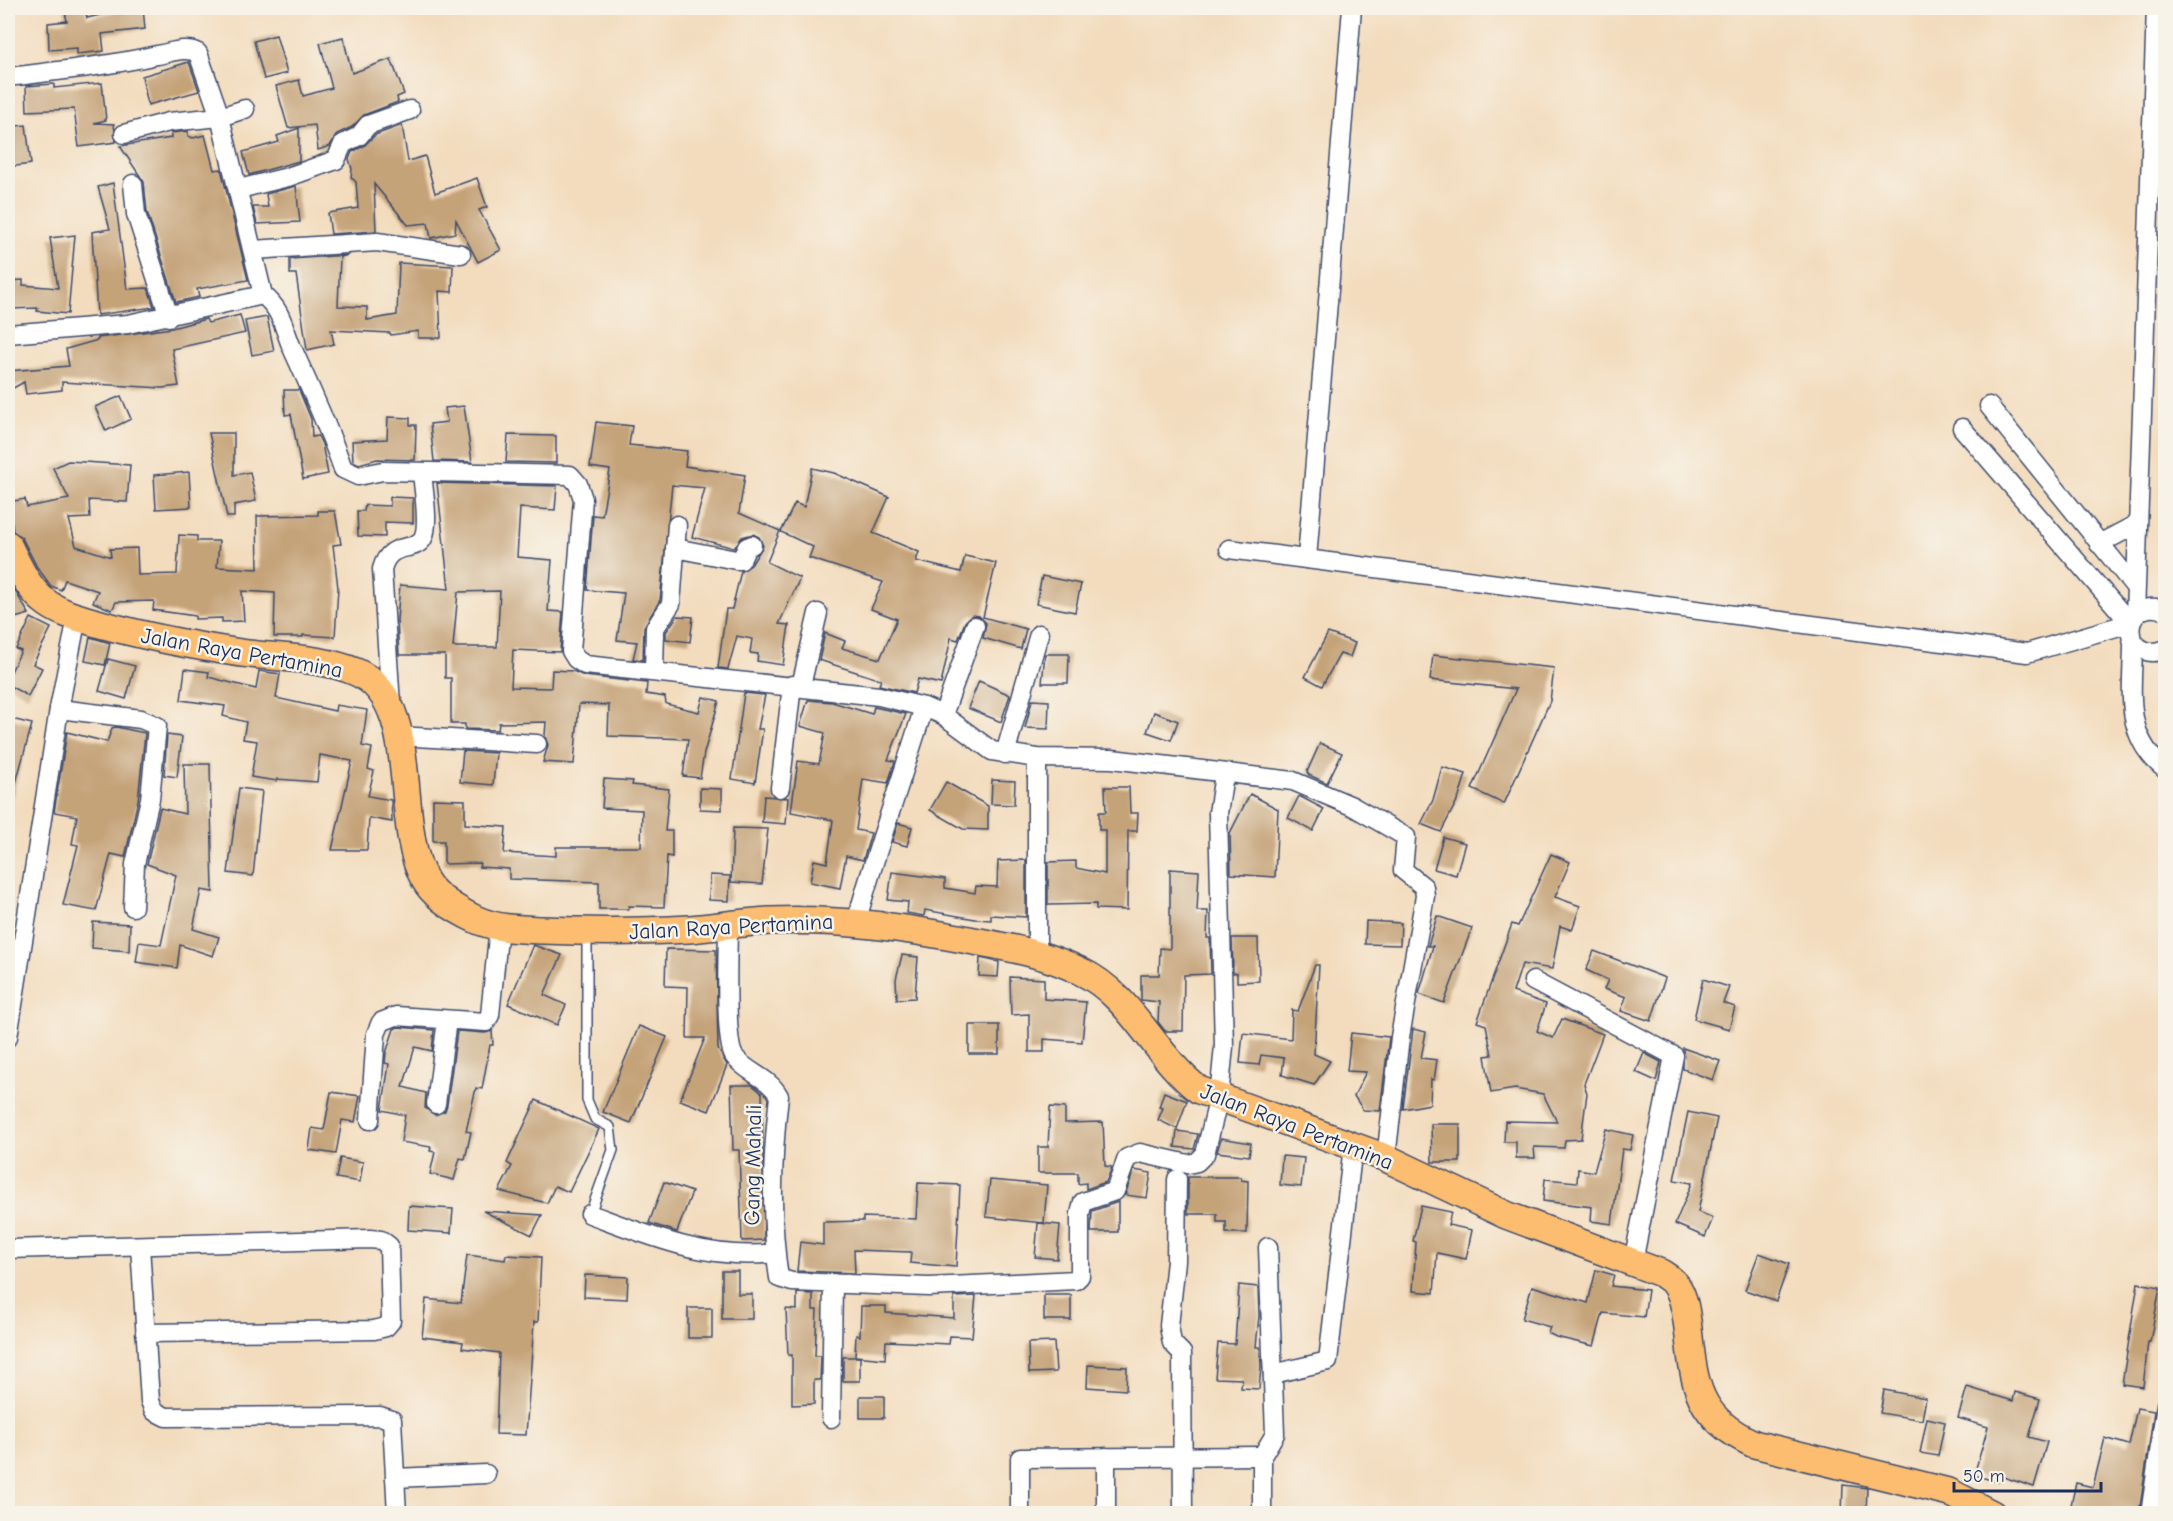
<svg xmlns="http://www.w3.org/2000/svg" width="2173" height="1521" viewBox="0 0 2173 1521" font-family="'Comic Neue',sans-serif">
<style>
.building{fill:#c5a379;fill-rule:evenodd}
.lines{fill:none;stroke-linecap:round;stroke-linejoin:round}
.service-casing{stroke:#3b496c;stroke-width:12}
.minor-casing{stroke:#3b496c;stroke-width:21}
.primary-casing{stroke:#3b496c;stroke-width:30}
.service{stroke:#fff;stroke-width:9}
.minor{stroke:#fff;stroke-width:18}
.primary{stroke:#fcbd6f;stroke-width:27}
.labels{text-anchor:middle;stroke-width:5;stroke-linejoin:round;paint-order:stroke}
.street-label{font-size:22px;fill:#1b2f5e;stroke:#f7f3e8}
</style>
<rect width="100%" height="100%" fill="#f7f3e8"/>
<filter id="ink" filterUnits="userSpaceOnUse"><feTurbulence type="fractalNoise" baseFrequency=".0167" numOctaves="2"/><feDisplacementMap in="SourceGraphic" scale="12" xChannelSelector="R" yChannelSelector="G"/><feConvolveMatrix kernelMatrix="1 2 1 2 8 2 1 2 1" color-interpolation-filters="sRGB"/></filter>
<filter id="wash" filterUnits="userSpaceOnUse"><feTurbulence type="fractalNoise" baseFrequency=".008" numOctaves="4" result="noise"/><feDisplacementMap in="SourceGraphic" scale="24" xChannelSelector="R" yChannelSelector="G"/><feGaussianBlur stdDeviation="1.35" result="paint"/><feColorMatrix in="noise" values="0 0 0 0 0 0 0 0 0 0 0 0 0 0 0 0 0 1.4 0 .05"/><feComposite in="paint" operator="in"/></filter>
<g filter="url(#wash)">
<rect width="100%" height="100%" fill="#f3dcbd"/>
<g id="blocks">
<g class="building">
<polygon points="64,8 85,8 87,18 121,10 120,8 143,8 145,29 102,34 104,51 77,54 77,48 49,50 48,23 67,21"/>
<polygon points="276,35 287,73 264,79 254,41"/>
<polygon points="343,37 352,73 391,59 404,94 397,97 398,102 364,115 352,127 337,134 330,146 318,150 315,125 288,128 276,86 299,80 303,96 332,88 320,43"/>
<polygon points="189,62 199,91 148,105 142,76"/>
<polygon points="102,83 106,120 94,123 114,124 116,142 79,147 74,109 27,111 26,86 54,84 54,88"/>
<polygon points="26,125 31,164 8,167 8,127"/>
<polygon points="402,125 408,161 425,156 435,193 477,178 487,207 479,210 501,250 478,262 456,220 455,233 431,238 428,223 408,225 374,184 376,231 331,234 328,213 358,208 356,182 351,177 352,169 349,159 352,152 364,146 375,135"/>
<polygon points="299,128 299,161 249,175 243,152 279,142 277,136"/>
<polygon points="188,131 188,136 193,138 205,135 214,170 221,169 248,280 197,289 199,297 176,302 147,212 144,182 120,146 171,138 171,133"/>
<polygon points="113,183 127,289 148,288 154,307 97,315 92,232 110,229 98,187"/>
<polygon points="296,186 300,222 257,224 253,207 268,207 266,194"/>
<polygon points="75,235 68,314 37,311 38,308 8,309 8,281 23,280 23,285 58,288 50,238"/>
<polygon points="349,255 340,257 338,306 367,307 367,320 397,315 399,263 453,266 452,292 439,291 441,338 418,338 418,331 391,335 390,333 331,330 334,344 307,350 296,274 290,274 290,259"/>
<polygon points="240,315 245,333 172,349 179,386 162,388 62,382 62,390 26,394 24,382 8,391 8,371 69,366 66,349 98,340 98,338 172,328 206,319 208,323"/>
<polygon points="267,317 274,351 252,355 245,321"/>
<polygon points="284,390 299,390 311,419 312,437 318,436 322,444 328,474 303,479 291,414 285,415"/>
<polygon points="121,396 131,419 106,431 95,407"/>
<polygon points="464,406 472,462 434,461 430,424 447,422 445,408"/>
<polygon points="388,417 410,418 410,425 416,425 415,460 377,459 359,464 353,461 352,441 387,439"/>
<polygon points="596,422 632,426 629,445 687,451 685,466 745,475 739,513 780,531 767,562 800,578 779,624 789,625 783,665 757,661 758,654 750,653 752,639 737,636 728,669 718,668 726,609 732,609 741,571 751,565 763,546 759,537 753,534 742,537 734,548 692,537 705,488 672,485 660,600 644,627 643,660 633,659 637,642 617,640 624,593 587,590 593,515 602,516 610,470 590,467"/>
<polygon points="209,433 234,433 234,475 250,472 256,501 234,505 234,517 227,517"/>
<polygon points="508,435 556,436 556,463 506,462"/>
<polygon points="68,461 130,465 127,502 89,500 90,518 69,519 76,546 111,557 110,549 137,548 138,575 177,574 179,535 197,536 197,541 219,541 217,567 258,569 257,516 318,515 318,511 335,511 341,544 333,545 338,588 335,637 303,635 303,637 274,637 275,593 242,591 244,621 222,622 222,618 195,619 195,616 153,610 154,601 116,602 112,610 93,602 98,591 65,580 61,590 51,586 37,567 22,538 13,531 12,523 8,524 8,502 25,499 27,507 69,499 53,468"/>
<polygon points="812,468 834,473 889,497 873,533 919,552 916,561 961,572 965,556 996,563 983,617 1026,629 1021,649 983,638 986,623 979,616 972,615 965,622 958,640 951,638 941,684 918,679 914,693 879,685 881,680 819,660 825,633 845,641 842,648 880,659 897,619 871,609 883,582 809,558 813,547 781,532 795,503 804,507"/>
<polygon points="189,472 191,507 156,509 154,475"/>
<path d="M 437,483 L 557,486 L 555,510 L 520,508 L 517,557 L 552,560 L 548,611 L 563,612 L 560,652 L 513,650 L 511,687 L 551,688 L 552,670 L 573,671 L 584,676 L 647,683 L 646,694 L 665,697 L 666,704 L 699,712 L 703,697 L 719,701 L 704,753 L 700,778 L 683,776 L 688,739 L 608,736 L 609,705 L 579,704 L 574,764 L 543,762 L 548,745 L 545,736 L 546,722 L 499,723 L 498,730 L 465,729 L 465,724 L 451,724 L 451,678 L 445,678 L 445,655 L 399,655 L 397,620 L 400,585 L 449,589 ZM 500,591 L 497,647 L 453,647 L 458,592 Z"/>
<polygon points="390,497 413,498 413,523 385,522 385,537 358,536 357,511 364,511 365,505 390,506"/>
<polygon points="1042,576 1081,584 1075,612 1036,604"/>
<polygon points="8,579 29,614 8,620"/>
<polygon points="677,616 693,617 690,642 666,639 666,632"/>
<polygon points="31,618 51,628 33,664 42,668 28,696 8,685 8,678 21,651 16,649"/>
<polygon points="1328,633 1355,643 1350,657 1340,654 1322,686 1305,677"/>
<polygon points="90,637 110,643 105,665 85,661"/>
<polygon points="1045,654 1069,654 1068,683 1042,683"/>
<polygon points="1433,655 1554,668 1550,701 1504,804 1472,789 1516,689 1430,680"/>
<polygon points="108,659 135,666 126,699 99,691"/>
<polygon points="185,669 209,672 208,677 256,689 259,671 280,674 276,698 335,711 336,705 367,710 362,746 372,748 368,769 374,771 368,796 391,800 392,822 369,818 367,850 332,850 352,761 320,755 317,782 277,779 277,781 251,777 257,741 243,739 246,722 223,716 225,706 181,700"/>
<polygon points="979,681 1010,695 1001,722 968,708"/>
<polygon points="744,693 765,695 758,729 763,729 755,783 732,779"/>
<polygon points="808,700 832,702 872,714 874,707 906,714 888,760 895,761 888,783 863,779 856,830 871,833 863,860 846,856 840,888 810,882 814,860 827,863 833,820 791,812 798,761 819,764 825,733 800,726"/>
<polygon points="1032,700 1049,701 1048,729 1025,728"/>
<polygon points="1154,712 1178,721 1171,740 1147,732"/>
<polygon points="8,718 32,724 11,801 8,801"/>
<polygon points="116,727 145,733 138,800 125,857 111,854 96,911 63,905 78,845 72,844 77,816 54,812 67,732 107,742 112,728"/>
<polygon points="167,735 182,737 177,777 164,775"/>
<polygon points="1320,743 1342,753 1327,783 1309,775 1307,772"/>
<polygon points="463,751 496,753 493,785 460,782"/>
<polygon points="184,764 210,764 213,892 201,890 193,929 219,937 213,956 180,945 177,968 136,962 139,942 161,945 176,875 147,864 160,808 185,814"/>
<polygon points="1442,767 1466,774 1459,797 1441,832 1421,824 1433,800"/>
<polygon points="604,779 633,781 632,785 669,789 665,831 672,831 672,857 667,856 664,907 629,906 629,909 599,909 599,882 509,879 509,869 479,867 480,863 444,864 444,841 433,841 433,799 465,800 465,824 506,827 504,853 556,856 556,847 641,847 642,810 602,808"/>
<polygon points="992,780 1015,781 1014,805 991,804"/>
<polygon points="946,782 988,806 988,830 963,829 930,810"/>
<polygon points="1105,787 1129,787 1130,813 1138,813 1137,831 1128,831 1127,910 1096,909 1096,904 1048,905 1048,862 1076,861 1076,868 1105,874 1105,830 1099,830 1099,812 1106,812"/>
<polygon points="239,788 262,791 253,876 228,873"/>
<polygon points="700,788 722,789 722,810 700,809"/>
<polygon points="1250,794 1278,809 1275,877 1231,874 1230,833"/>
<polygon points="764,796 788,798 786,824 762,822"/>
<polygon points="1299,796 1324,809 1313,831 1288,818"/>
<polygon points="898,823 912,827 907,846 892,842"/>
<polygon points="733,828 768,829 762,884 731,882"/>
<polygon points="1443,837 1465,843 1456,875 1434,869"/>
<polygon points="1551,854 1570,862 1555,897 1580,906 1572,930 1560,926 1552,969 1522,964 1513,992 1546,1004 1537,1031 1553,1038 1562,1019 1603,1034 1584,1084 1587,1093 1581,1139 1565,1140 1564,1148 1534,1147 1535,1158 1516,1158 1516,1142 1504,1142 1505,1121 1557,1122 1543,1094 1515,1089 1491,1093 1485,1056 1492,1055 1486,1025 1477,1022 1512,924 1518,926"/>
<polygon points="1026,860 1026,917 991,915 991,920 975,919 925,910 924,916 907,913 908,902 888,900 892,872 945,879 945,888 975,893 976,886 997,887 998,861"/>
<polygon points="1170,869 1199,871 1197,911 1208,911 1207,938 1210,938 1211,974 1184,975 1183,1031 1165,1031 1158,1022 1159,1002 1141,1000 1141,975 1159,975 1160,948 1170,949"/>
<polygon points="710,875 730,876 729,901 709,900"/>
<polygon points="1437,916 1472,928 1444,1003 1419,994 1433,946 1428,946"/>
<polygon points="1366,921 1401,923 1400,945 1365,944"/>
<polygon points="93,922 130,924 129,951 92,948"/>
<polygon points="1232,938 1258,938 1259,981 1237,982 1237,973 1233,973"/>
<polygon points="533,945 562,955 544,995 566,1005 557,1025 508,1004"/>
<polygon points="666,949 716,950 718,1049 727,1065 709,1111 680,1100 705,1038 687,1038 688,987 665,986"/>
<polygon points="1594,951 1665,978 1651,1021 1621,1011 1626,997 1604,989 1608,980 1586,970"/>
<polygon points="902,955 918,957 915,998 897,999 896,979"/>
<polygon points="980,958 999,962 998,977 979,976"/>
<polygon points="1315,965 1319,965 1314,1054 1330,1061 1314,1085 1282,1075 1284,1058 1261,1055 1259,1065 1240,1063 1243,1033 1291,1039 1292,1010 1298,1011"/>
<polygon points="1010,977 1044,979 1044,999 1086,1002 1082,1042 1044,1039 1044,1052 1029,1052 1029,1014 1011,1015"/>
<polygon points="1703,979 1729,987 1723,1003 1735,1007 1729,1029 1694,1019"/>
<rect x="969" y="1025" width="30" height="29"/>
<polygon points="639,1026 667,1037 631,1123 603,1112"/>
<polygon points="398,1027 434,1030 432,1051 415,1047 403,1087 426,1093 425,1108 435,1115 445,1111 447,1105 457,1031 485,1033 492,1031 493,1045 490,1045 482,1089 476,1088 466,1131 471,1132 465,1159 460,1158 454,1180 430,1174 435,1152 430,1151 431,1147 401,1142 405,1115 382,1110 389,1064 385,1063 386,1053 394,1029"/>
<polygon points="1413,1029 1426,1032 1421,1058 1437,1060 1434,1080 1431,1079 1430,1104 1403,1109"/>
<polygon points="1351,1033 1389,1037 1380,1111 1363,1110 1354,1096 1366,1072 1347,1071"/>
<polygon points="1683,1048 1720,1061 1713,1080 1683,1069"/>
<polygon points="1644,1053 1661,1062 1656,1081 1636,1072"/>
<polygon points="731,1085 752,1085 762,1093 764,1240 742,1241 739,1150 733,1150"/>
<polygon points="331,1092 360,1096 355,1122 342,1120 336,1154 309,1150 312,1128 324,1130"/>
<polygon points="1164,1092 1187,1101 1177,1129 1158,1120 1163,1108 1159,1107"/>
<polygon points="536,1100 599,1129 569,1192 555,1186 547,1203 499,1191 512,1166 507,1163"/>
<polygon points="1050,1107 1065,1108 1065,1123 1103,1122 1105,1166 1112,1167 1106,1182 1086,1189 1086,1183 1078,1184 1078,1173 1038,1173 1038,1147 1048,1147"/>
<polygon points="1688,1112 1717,1118 1698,1212 1713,1218 1705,1237 1675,1224 1692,1183 1674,1180"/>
<polygon points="1431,1124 1460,1124 1460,1162 1432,1162"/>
<polygon points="1606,1129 1633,1135 1630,1150 1622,1149 1612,1224 1591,1221 1592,1207 1543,1201 1545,1179 1577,1182 1578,1169 1594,1172"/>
<polygon points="1177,1131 1198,1134 1194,1149 1175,1147"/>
<polygon points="1221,1138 1251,1143 1249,1156 1217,1152"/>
<polygon points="1282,1156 1304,1158 1301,1187 1280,1185"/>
<polygon points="340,1158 363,1162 360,1182 336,1178"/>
<polygon points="1134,1170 1151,1173 1147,1198 1125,1195"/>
<polygon points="1188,1177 1241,1177 1241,1180 1248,1181 1247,1233 1226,1233 1226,1222 1217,1222 1217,1214 1188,1214"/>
<polygon points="990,1180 1047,1185 1044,1223 986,1217"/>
<polygon points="664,1182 692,1192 677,1232 649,1223"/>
<polygon points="918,1183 960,1185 956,1267 910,1263 911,1252 854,1250 855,1273 797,1271 800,1242 823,1245 823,1222 863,1221 863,1217 916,1219"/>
<polygon points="1118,1202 1118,1232 1091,1232 1092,1211"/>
<polygon points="409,1206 453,1209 451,1233 408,1230"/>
<polygon points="1421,1206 1451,1212 1448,1225 1472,1230 1466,1259 1437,1253 1434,1293 1413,1291 1416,1242 1413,1241"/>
<polygon points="483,1211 542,1215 532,1235"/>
<polygon points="1038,1223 1060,1225 1057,1259 1035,1257"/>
<polygon points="1759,1253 1789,1264 1776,1301 1745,1290"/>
<polygon points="467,1255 505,1260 506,1255 541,1257 538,1322 534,1322 526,1435 496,1434 499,1353 462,1348 463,1342 422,1337 426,1299 461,1303"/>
<polygon points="1596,1270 1614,1275 1611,1286 1648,1290 1644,1317 1603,1313 1594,1346 1556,1337 1548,1333 1550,1327 1522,1319 1532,1286 1588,1303"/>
<polygon points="722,1271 738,1271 738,1294 752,1294 752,1319 722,1319"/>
<polygon points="585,1275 628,1277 627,1299 584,1297"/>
<polygon points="2138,1283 2160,1287 2150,1342 2148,1342 2143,1387 2122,1384"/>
<polygon points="1239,1285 1258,1287 1259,1316 1256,1347 1260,1347 1261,1367 1259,1389 1241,1388 1242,1379 1215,1378 1218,1343 1235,1344"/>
<polygon points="797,1293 813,1294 813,1310 817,1310 815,1356 821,1356 820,1380 814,1380 814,1404 792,1405 792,1355 788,1355 786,1309 797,1310"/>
<rect x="1044" y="1295" width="27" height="25"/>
<polygon points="976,1296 972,1337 950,1336 949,1344 886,1341 885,1359 855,1356 856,1335 860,1336 861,1306 886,1306 886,1313 954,1318 954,1297"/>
<rect x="688" y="1308" width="24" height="30"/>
<polygon points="1054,1342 1056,1372 1029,1373 1028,1343"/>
<rect x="843" y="1357" width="17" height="24"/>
<polygon points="1088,1365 1127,1367 1126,1390 1087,1387"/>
<polygon points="1967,1387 2013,1401 2015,1392 2040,1399 2029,1437 2047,1442 2034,1487 2000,1476 1998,1482 1974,1475 1988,1427 1958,1418"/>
<polygon points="1884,1390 1926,1398 1922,1420 1880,1413"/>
<rect x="860" y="1396" width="24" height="22"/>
<polygon points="2137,1408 2154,1411 2139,1514 2069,1514 2076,1483 2093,1487 2105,1438 2129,1445"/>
<polygon points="1927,1418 1945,1422 1938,1456 1920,1453"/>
<polygon points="1843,1485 1867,1488 1866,1514 1842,1514"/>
</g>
</g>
</g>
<g filter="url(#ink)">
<use href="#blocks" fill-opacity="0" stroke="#3b496c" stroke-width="1.5"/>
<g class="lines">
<g class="service-casing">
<polyline id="service" points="587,935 587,1100 595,1119 610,1127 613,1150 590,1214"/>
</g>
<g class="minor-casing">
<g id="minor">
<path d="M 8,77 C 57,71 108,66 157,55 C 170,53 186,46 198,53 L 220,117 L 263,295 L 128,324 L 8,334"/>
<polyline points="124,134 169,122 220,117 245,109"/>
<polyline points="133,184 136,214 169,317"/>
<polyline points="239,189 288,177 336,160 343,144 359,136 368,125 410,110"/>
<polyline points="253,250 377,242 461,254"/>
<path d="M 263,295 C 283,311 283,328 293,350 C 311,390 329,428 343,469 L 358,476 L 383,471 L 570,475 L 578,484 L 583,499 L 571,651 L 576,659 L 585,665 L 879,696 L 924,707 L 943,715 L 992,751 L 1037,758 L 1112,759 L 1293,781 L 1352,806 L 1406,837 L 1403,870 L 1424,887 L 1425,896 L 1400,1037 L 1386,1158"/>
<polyline points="1989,406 2135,587"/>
<polyline points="2099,544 2137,524"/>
<polyline points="675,548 736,560 741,560 747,547 752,545"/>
<polyline points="1229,549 2027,653 2130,623 1962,428"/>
<polyline points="1307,559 1352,8"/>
<path d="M 2166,611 C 2142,600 2124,619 2133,642 C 2133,691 2122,736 2166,770"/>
<polyline points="2135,615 2156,8"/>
<path d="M 2133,642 C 2143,652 2152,655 2166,649"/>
<polyline points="654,671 655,628 671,604 677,525"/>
<polyline points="801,686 818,613"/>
<path d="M 391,705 L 382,569 C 390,539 414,554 423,538 C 430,525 423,488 422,472"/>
<polyline points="59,709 141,719 157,726 150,799 135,864 133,907"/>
<polyline points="943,715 975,626"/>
<polyline points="398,736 537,744"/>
<polyline points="1005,754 1039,634"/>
<polyline points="1037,758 1037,953"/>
<polyline points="780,788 792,685"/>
<path d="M 856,923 C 876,850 902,779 924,707"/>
<path d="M 728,925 C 728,949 724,1040 734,1056 C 746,1073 768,1076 779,1096 C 772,1155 770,1219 779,1278 L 792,1282 L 929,1287 L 1076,1280 L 1080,1276 L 1080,1214 L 1083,1202 L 1115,1191 L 1127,1158 L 1140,1153 L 1188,1164 L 1197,1162 L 1205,1154 L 1219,1097 L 1224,1046 L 1218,813 L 1224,775"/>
<polyline points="1533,981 1674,1056 1633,1262"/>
<polyline points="8,1037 59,709 77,617"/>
<polyline points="436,1104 447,1020"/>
<polyline points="370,1120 376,1034 381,1022 396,1016 486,1022 490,1015 499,927"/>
<polyline points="1177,1179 1176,1261 1169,1326 1172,1343 1182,1353 1183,1514"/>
<path d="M 590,1214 C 652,1237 709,1261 775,1253"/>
<polyline points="140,1246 150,1401 154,1411 166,1417 380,1416 392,1420 397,1514"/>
<polyline points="8,1249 370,1239 381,1240 389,1246 391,1321 386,1327 374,1330 145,1333"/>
<polyline points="1273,1374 1328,1361 1353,1146"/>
<polyline points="831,1418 833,1283"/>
<polyline points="1106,1457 1106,1514"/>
<polyline points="395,1478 486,1474"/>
<polyline points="1020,1514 1020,1458 1262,1456"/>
<polyline points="1262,1514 1262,1456 1275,1434 1268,1247"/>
<polyline points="2150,1514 2166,1405"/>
</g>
</g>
<g class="primary-casing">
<path id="primary" d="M 8,545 C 17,563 27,587 43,600 C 59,614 84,619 104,625 C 148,637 195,646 241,653 C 279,658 321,657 356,672 C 424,701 392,825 425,880 C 434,897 460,912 477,920 C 498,929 520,929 542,930 C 591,932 640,932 689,929 C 716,927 743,922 770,921 C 839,918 907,928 974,941 C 1011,948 1046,954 1080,971 C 1132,995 1154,1056 1199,1090 L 1386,1158 L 1506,1215 L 1661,1273 C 1667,1277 1675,1282 1678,1288 C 1685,1300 1686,1315 1688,1328 C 1694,1385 1697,1418 1754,1444 L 1949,1492 L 1992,1514"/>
</g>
<use href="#service" class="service"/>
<use href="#minor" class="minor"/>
<use href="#primary" class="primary"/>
</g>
</g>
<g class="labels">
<g class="street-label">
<text transform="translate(242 652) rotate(10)" y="8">Jalan Raya Pertamina</text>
<text transform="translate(731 926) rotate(-3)" y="8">Jalan Raya Pertamina</text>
<text transform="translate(1297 1126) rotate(21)" y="8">Jalan Raya Pertamina</text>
<text transform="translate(752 1165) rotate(-89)" y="8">Gang Mahali</text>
</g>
</g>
<rect width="2173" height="1521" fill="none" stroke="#f7f3e8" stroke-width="30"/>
<path d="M1954 1482v9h147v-9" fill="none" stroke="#1b2f5e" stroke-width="3"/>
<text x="1963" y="1482" font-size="18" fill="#1b2f5e" stroke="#f7f3e8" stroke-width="4.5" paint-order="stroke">50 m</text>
</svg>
